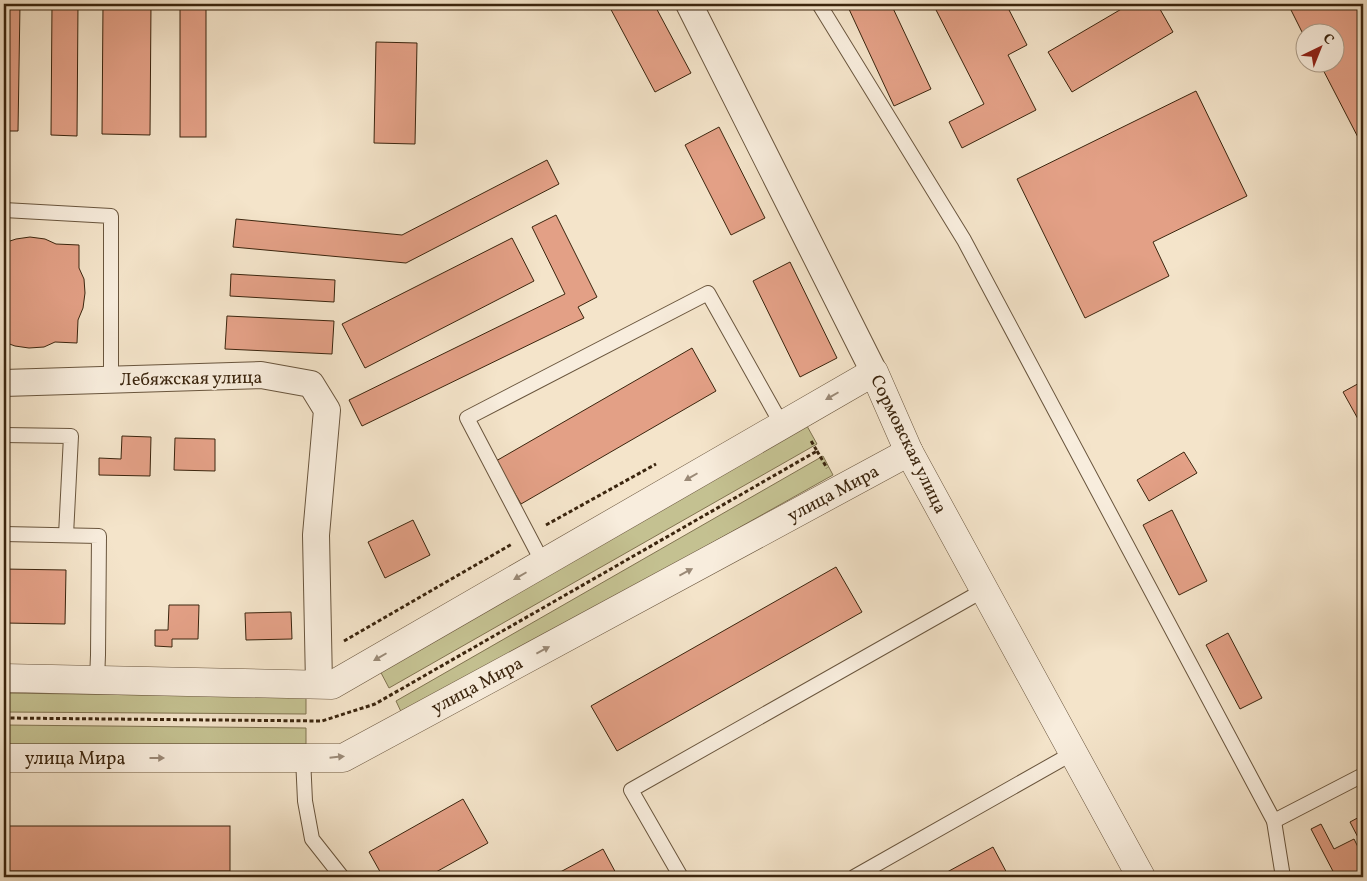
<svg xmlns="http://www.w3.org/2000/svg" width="1367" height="881" viewBox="0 0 1367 881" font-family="Vollkorn,serif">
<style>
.green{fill:#c4c191;stroke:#807350}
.building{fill:#e3a086;stroke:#3b250e}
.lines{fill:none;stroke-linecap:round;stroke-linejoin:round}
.service-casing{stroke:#69553d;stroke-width:16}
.minor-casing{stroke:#69553d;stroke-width:28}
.tertiary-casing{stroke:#69553d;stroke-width:29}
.path{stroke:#3b250e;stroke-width:3;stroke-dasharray:4 2.5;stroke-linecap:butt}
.service{stroke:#f8eddd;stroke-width:14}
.minor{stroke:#f8eddd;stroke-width:26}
.tertiary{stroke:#f8eddd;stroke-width:28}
.oneway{fill:#9a8976}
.labels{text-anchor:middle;stroke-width:4;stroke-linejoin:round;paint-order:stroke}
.street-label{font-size:18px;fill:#3b250e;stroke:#f8eddd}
</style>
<rect width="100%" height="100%" fill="#f4e4ca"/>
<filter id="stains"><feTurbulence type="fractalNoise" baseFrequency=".004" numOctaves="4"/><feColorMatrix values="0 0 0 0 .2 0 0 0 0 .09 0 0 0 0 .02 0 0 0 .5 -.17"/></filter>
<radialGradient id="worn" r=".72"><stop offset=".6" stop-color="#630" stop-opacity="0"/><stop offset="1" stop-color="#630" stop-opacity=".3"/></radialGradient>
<g class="green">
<polygon points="807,426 817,444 389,688 379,669"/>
<polygon points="823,456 833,475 403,716 396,701"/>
<polygon points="4,693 306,697 306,714 4,712"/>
<polygon points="4,725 306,728 306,744 4,744"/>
</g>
<g class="building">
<polygon points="4,4 20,4 18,131 4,131"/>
<polygon points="52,4 78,4 77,136 51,135"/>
<polygon points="103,4 151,4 150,135 102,134"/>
<rect x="180" y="4" width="26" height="133"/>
<polygon points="608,4 654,4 691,73 655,92"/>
<polygon points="855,4 891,4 931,89 894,106 848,7"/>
<polygon points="933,4 1006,4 1027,45 1008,55 1036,110 962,148 949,122 984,104"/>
<polygon points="1130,4 1157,4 1173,32 1072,92 1048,52"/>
<polygon points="1288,4 1363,4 1363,147 1319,62 1334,62 1334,32 1304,32 1304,36"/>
<polygon points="376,42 417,43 415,144 374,143"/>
<polygon points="1196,91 1247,196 1153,242 1169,276 1085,318 1017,179"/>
<polygon points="719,127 765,218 731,235 685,145"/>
<polygon points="547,160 559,184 406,263 233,247 236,219 402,235"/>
<polygon points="556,215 597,297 578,307 584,318 362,426 349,400 565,294 532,227"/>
<polygon points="30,237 45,239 56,244 79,245 79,268 84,279 85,293 83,308 78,320 77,343 55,342 44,347 29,348 15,346 4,342 4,243 16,239"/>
<polygon points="512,238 534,281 365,368 342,324"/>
<polygon points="790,262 837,358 800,377 753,281"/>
<polygon points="231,274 335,280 334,302 230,296"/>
<polygon points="227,316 334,321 332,354 225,349"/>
<polygon points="692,348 716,391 521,504 496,461"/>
<polygon points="1363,381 1363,428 1343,392"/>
<polygon points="122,436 151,437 150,476 99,475 99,458 121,459"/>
<polygon points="175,438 215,439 215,471 174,470"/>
<polygon points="1184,452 1197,473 1149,501 1137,480"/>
<polygon points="1172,510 1207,581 1179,595 1143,525"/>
<polygon points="413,520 430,555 385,578 368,542"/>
<polygon points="836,567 862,612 617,751 591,706"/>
<polygon points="4,569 66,570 65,624 4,623"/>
<polygon points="169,605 199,605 198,639 172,639 172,647 155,646 155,630 168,630"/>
<polygon points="291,612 292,639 246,640 245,613"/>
<polygon points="1228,633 1262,698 1240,709 1206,645"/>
<polygon points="463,799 488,843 427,877 383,877 369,852"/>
<polygon points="1363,815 1363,847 1350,822"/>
<polygon points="1321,824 1334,849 1354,839 1363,857 1363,877 1336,877 1311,829"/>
<rect x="4" y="826" width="226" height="45"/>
<polygon points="993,847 1009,877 938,877"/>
<polygon points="603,849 618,877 551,877"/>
<polygon points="282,872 287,877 275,877"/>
</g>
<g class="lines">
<g class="service-casing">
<g id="service">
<polyline points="819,4 964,240 1274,821 1283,877"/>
<polyline points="4,210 111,216 111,380"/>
<polyline points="4,435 71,436 66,535"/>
<polyline points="4,534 99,536 98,655 97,680"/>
<polyline points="543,563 467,418 708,293 782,425"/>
<polyline points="303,758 305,801 312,839 342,877"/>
<polyline points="1274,821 1363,775"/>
<polyline points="681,877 631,790 984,590"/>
<polyline points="854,877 1073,753"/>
</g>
</g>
<g class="minor-casing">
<g id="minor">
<polyline points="689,4 874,372"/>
<polyline points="4,383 261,375 311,384 327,410 316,535 319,684"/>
</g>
</g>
<g class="tertiary-casing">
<g id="tertiary">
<polyline points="4,678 332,685 874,372 909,452 1141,877"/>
<polyline points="4,758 343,758 909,452"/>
</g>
</g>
<g class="path">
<polyline points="817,451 827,468"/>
<polyline points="546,525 656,464"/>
<polyline points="344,641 512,544"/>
<polyline points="4,718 322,721 375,704 817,451 810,439"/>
</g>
<use href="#service" class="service"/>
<use href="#minor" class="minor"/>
<use href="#tertiary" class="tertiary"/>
</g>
<defs><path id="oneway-solid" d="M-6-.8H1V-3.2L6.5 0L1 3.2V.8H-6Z" transform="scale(1.25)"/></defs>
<g class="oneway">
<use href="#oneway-solid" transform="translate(832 396) rotate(150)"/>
<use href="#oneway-solid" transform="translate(691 477) rotate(150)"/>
<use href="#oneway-solid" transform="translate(686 572) rotate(-28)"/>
<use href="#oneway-solid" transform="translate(520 576) rotate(150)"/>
<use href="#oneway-solid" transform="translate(543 650) rotate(-28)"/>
<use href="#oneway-solid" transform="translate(380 657) rotate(150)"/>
<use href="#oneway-solid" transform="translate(337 757) rotate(-6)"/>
<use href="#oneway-solid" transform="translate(157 758)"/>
</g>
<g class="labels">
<g class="street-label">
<text transform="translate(191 378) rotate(-1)" y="6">Лебяжская улица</text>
<text transform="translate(909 444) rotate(64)" y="6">Сормовская улица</text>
<text transform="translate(833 493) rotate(-28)" y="6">улица Мира</text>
<text transform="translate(477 685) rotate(-28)" y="6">улица Мира</text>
<text x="75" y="764">улица Мира</text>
</g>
</g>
<rect width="1367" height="881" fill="none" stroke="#f4e4ca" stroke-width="20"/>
<rect x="5" y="5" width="1357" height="871" fill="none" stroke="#3b250e" stroke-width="2.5"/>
<rect x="10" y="10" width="1347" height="861" fill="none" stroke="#3b250e"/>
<g transform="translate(1320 48) rotate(43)"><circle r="24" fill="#f8eddd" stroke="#ac9d8a"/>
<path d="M0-4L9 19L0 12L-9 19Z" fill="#8f2418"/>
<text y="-8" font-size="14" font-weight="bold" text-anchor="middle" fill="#3b250e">С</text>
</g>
<rect width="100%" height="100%" filter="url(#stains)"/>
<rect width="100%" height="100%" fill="url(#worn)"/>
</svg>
